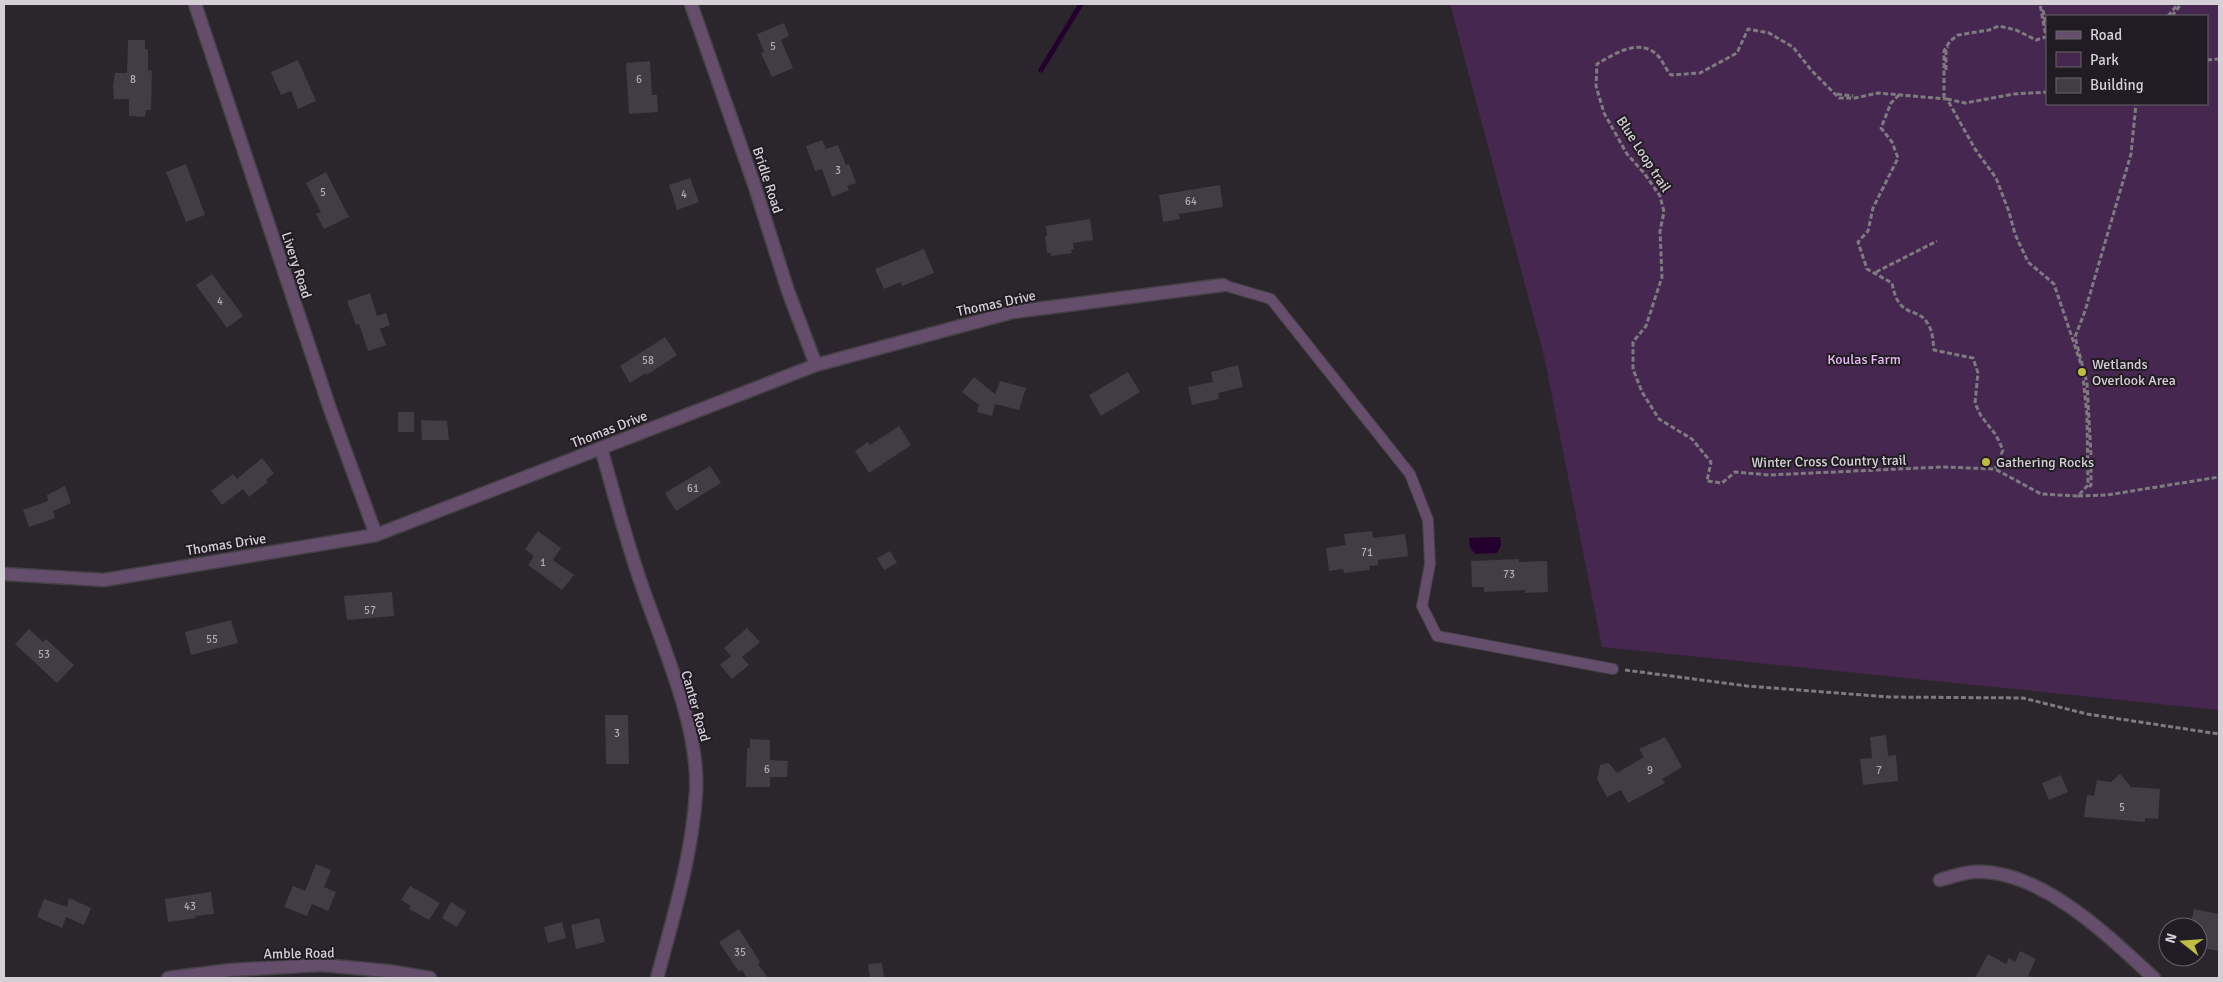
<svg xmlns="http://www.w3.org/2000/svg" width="2223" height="982" viewBox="0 0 2223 982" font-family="Signika,sans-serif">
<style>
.green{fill:#46274f;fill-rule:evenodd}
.water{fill:#24002e}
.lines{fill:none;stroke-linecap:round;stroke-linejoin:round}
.stream{stroke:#24002e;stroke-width:5}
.building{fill:#423c44}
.service-casing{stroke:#464047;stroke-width:12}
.minor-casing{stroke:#464047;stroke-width:15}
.path{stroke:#7f7a80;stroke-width:3;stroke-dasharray:5 2.5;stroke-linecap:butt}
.service{stroke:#654e6c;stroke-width:10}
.minor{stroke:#654e6c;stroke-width:12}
.poi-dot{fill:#c0be40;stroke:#211c23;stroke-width:2}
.labels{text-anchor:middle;stroke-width:4;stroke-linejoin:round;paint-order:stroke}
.number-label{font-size:11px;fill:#b0abb1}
.street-label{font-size:14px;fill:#d4d0d5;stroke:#211c23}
.park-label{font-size:14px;fill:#e8bbf5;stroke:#211c23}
.poi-label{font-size:14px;fill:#d4d0d5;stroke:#211c23;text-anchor:start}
</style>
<rect width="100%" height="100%" fill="#2b252c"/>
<path class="green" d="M 1450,4 L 2219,4 L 2219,710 L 1602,647 L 1544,356 ZM 2047,16 L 2207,16 L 2207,104 L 2047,104 Z"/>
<polygon class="water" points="1500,537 1501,545 1497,553 1475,554 1470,547 1469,538"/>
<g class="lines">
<polyline class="stream" points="1041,70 1081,4"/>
</g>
<g class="building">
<polygon points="784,23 789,36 781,40 793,68 772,77 761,53 764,52 757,34"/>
<polygon points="128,40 145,40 145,49 148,49 148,70 152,71 151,110 146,110 145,117 129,116 129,99 114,99 113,85 115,73 127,73"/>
<polygon points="298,60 316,101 298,109 291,91 281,95 271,72"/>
<polygon points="650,61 652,95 657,95 658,112 629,114 626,63"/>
<polygon points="822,140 826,149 838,145 846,165 849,164 856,183 847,186 849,190 832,197 822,169 815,171 806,146"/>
<polygon points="186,164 205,215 186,222 166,172"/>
<polygon points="326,172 349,217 324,229 316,214 321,212 306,183"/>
<polygon points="690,178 699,202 677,210 669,185"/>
<polygon points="1220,185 1223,207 1179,214 1180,219 1163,222 1159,195"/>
<polygon points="1090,219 1093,240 1073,243 1074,249 1071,250 1072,253 1051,256 1051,253 1047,253 1045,236 1047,236 1046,226"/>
<polygon points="924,249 934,273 902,286 901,282 884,289 875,269"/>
<polygon points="212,274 243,316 227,328 196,285"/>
<polygon points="370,293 377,316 386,313 390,325 380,329 386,345 368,351 359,324 356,325 347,301"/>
<polygon points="665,337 677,355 647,375 646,373 630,383 620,366"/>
<polygon points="1238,365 1243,387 1218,393 1219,399 1192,405 1188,387 1213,382 1211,372"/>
<polygon points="1128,372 1140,392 1101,416 1089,395"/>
<polygon points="974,377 995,394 1000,381 1026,388 1019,410 995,404 992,416 977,412 979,405 962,392"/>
<rect x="398" y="412" width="16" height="20"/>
<polygon points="421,420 447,421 449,440 422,440"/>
<polygon points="899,426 911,445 869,473 855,451 868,442 870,445"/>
<polygon points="262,458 274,473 266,480 268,482 249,497 243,489 222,505 211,491 233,474 237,479"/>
<polygon points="710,466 721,483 676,511 665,493"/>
<polygon points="65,486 71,503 53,511 55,518 29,527 23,510 48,501 47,495"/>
<polygon points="538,531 561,548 553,560 574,575 562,590 528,565 534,556 525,549"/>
<polygon points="1372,531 1373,538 1405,534 1408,556 1378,560 1378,565 1369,566 1370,570 1344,573 1343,569 1329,571 1326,548 1346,545 1344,534"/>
<polygon points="890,551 897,563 884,570 877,558"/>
<polygon points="1519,559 1519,562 1547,561 1548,592 1525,593 1525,590 1484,592 1484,587 1472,587 1471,561"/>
<polygon points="392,592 394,616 347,620 344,596"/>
<polygon points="231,620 238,643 191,655 185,632"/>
<polygon points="747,628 760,642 742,657 749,665 732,679 720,665 731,656 724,648"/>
<polygon points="29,629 43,642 46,639 74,665 57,683 15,644"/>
<polygon points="605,715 628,715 629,764 606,764"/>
<polygon points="1886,735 1888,756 1896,755 1898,781 1863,785 1860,759 1872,758 1870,737"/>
<polygon points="1665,737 1682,767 1662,779 1665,783 1628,803 1621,790 1607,797 1597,779 1600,765 1609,763 1617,773 1644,757 1639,749"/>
<polygon points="750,739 770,740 770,760 788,761 787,777 770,777 770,787 746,787 747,748 750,748"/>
<polygon points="2120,774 2131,787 2160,789 2158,819 2145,818 2145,822 2084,817 2087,795 2094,796 2097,780 2111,782"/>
<polygon points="2061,775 2068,792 2049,800 2042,783"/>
<polygon points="316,864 331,870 324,887 336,892 328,911 312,904 307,916 284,907 293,886 305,891"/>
<polygon points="410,886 440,903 429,920 409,909 411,906 401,900"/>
<polygon points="211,892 214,914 195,916 196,918 168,922 165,899"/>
<polygon points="69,898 91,908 84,925 66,917 62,928 37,917 44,899 67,907"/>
<polygon points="451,902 466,912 457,927 442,918"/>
<polygon points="2194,909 2219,914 2219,951 2202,948 2203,944 2198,943 2198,927 2190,927"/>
<polygon points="599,918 605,942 576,949 571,925"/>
<polygon points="562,922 566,938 548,943 544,927"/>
<polygon points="739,929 760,962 758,964 768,978 747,978 742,970 739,972 719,942"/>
<polygon points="2020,951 2036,959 2028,976 2032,978 1975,978 1988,954 2006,964 2009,958 2015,962"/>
<polygon points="882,963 884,978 870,978 868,964"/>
</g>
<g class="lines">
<g class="service-casing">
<polyline id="service" points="1223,285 1271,299 1410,474 1428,520 1430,564 1422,606 1437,636 1613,669"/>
</g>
<g class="minor-casing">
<g id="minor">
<polyline points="195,4 330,409 376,535"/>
<polyline points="691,4 754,184 788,291 816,365"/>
<path d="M 601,448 C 614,494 626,540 642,586 C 663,647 700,729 696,793 C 692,856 673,918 657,978"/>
<polyline points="4,574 104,580 376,535 816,365 1013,312 1223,285"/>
<path d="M 1940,880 C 1951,877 1961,873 1973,872 C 2040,868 2108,936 2154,978"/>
<polyline points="168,978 231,970 322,965 388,971 430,978"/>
</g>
</g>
<g class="path">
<polyline points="2043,10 2047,31"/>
<polyline points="2168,16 2178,4"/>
<polyline points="2172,16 2181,4"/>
<polyline points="2207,60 2219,59"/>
<polyline points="1946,70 1946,51 1948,47"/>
<polyline points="1837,94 1853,96"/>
<path d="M 1899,95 L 1891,103 L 1881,128 L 1892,142 L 1898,158 L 1873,208 L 1868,231 L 1858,242 L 1867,269 L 1892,283 C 1899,322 1919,304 1929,326 C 1933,333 1933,342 1934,350 L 1973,358 L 1978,373 L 1975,403 L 1981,416 L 1996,435 L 2003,450 L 1995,469 L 1942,467 L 1769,475 L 1735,472 L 1722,483 L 1707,481 L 1711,462 L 1692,439 L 1659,419 L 1642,392 L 1633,369 L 1633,342 L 1646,326 L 1662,277 L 1660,231 L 1664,212 L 1660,196 L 1644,173 L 1627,154 L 1604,113 L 1596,86 L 1597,64 C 1614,54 1637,39 1655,53 C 1662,58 1665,69 1671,75 L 1700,73 L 1737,53 L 1748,29 L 1769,33 L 1793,47 L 1812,71 L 1839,98 L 1855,98 L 1878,93 L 1947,99 L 1975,149 L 1996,178 L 2009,212 L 2015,234 L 2028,262 L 2054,284 L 2082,367 L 2087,415 L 2088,485 L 2078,496 L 2041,494 L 1995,469"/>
<polyline points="1944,98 1944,51 1950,41 1958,35 1989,30 1999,26 2016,30 2036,40 2046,37 2040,4"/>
<polyline points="1947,99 1965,103 2014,94 2047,92"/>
<polyline points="1876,272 1937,241"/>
<polyline points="2091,455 2087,383 2075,337 2085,311 2131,154 2136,104"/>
<polyline points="2089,487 2091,485 2091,461"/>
<polyline points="2078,496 2107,495 2219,477"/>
<polyline points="1625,670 1747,686 1889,697 2023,698 2087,714 2219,734"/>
</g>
<use href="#service" class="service"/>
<use href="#minor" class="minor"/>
</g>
<g class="poi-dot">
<circle cx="2082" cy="372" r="5"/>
<circle cx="1986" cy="462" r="5"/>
</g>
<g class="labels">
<g class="number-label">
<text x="773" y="50">5</text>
<text x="133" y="83">8</text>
<text x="639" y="83">6</text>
<text x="838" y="174">3</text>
<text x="323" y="196">5</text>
<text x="684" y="198">4</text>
<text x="1191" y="205">64</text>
<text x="220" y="305">4</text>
<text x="648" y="364">58</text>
<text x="693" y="492">61</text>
<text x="1367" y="556">71</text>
<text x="543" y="566">1</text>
<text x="1509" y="578">73</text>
<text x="370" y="614">57</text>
<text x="212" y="643">55</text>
<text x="44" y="658">53</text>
<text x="617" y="737">3</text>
<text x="767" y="773">6</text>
<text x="1650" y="774">9</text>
<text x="1879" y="774">7</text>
<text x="2122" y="811">5</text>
<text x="190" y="910">43</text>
<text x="740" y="956">35</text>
</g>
<g class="street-label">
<text transform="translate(1644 154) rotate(57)" y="5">Blue Loop trail</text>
<text transform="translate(768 180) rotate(72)" y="5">Bridle Road</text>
<text transform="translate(297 265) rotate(72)" y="5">Livery Road</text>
<text transform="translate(996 303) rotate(-12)" y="5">Thomas Drive</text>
<text transform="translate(609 429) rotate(-21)" y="5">Thomas Drive</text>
<text transform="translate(1829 461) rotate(-1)" y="5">Winter Cross Country trail</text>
<text transform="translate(226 544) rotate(-9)" y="5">Thomas Drive</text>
<text transform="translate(696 706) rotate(74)" y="5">Canter Road</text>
<text transform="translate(299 953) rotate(-1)" y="5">Amble Road</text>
</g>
<g class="park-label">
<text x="1864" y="364">Koulas Farm</text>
</g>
<g class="poi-label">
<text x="2092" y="369">Wetlands<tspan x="2092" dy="16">Overlook Area</tspan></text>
<text x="1996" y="467">Gathering Rocks</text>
</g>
</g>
<rect width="2223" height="982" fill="none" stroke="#d4d0d5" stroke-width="10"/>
<rect x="2046" y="15" width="162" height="90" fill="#211c23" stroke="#69646a"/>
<rect x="2056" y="31" width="25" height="8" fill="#654e6c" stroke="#69646a"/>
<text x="2090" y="40" font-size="15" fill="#d4d0d5">Road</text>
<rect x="2056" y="52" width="25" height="15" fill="#46274f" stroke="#69646a"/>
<text x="2090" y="65" font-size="15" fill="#d4d0d5">Park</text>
<rect x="2056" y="78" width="25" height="15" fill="#423c44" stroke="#69646a"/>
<text x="2090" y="90" font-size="15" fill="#d4d0d5">Building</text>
<g transform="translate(2183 942) rotate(287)"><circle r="24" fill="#211c23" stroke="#69646a"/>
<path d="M0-4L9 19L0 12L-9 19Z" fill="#c0be40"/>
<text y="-8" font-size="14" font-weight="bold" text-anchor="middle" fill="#d4d0d5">N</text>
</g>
</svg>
